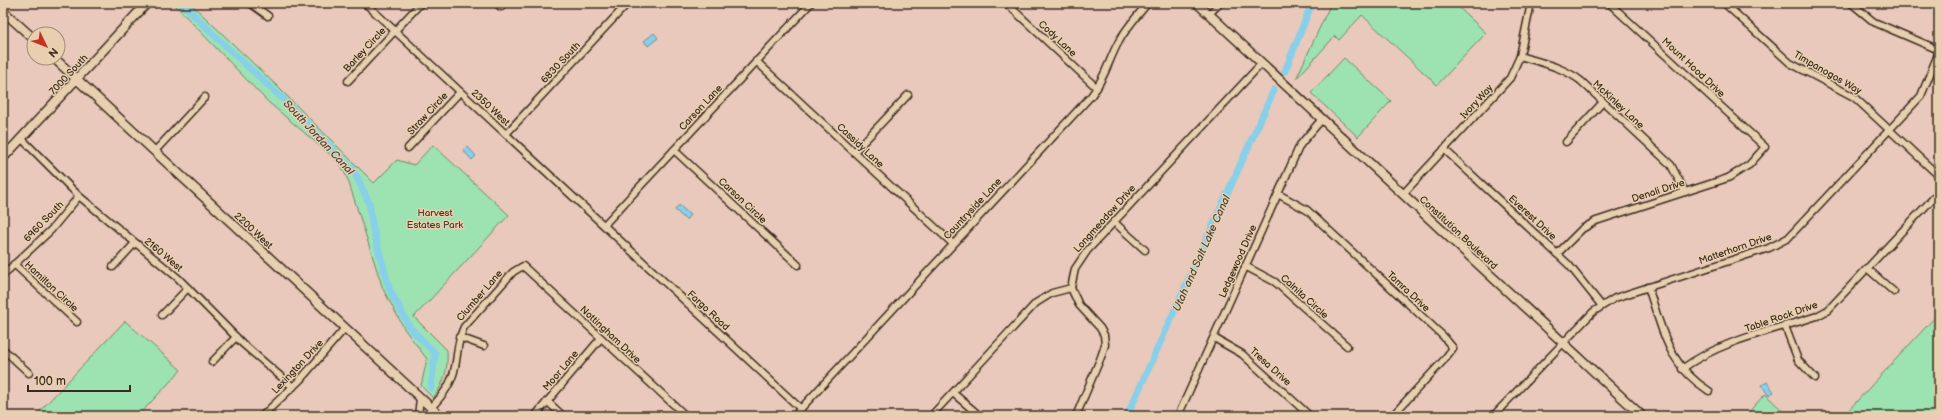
<svg xmlns="http://www.w3.org/2000/svg" width="1942" height="419" viewBox="0 0 1942 419" font-family="'Balsamiq Sans',sans-serif">
<style>
.green{fill:#9ce3b1;stroke:#6c8668}
.water{fill:#88cfe9;stroke:#698d98}
.lines{fill:none;stroke-linecap:round;stroke-linejoin:round}
.canal{stroke:#88cfe9;stroke-width:7}
.street-casing{stroke:#3b2a1e;stroke-width:9}
.secondary-casing{stroke:#3b2a1e;stroke-width:11}
.street{stroke:#e7cfaf;stroke-width:6}
.secondary{stroke:#e7cfaf;stroke-width:8}
.labels{text-anchor:middle;stroke-width:3;stroke-linejoin:round;paint-order:stroke}
.street-label{font-size:10px;fill:#3b2a1e;stroke:#e7cfaf}
.park-label{font-size:10px;fill:#453c2d;stroke:#e7cfaf}
.water-label{font-size:11px;font-style:italic;fill:#47433c;stroke:#e7cfaf}
</style>
<rect width="100%" height="100%" fill="#e9c9bb"/>
<filter id="ink" filterUnits="userSpaceOnUse"><feTurbulence type="fractalNoise" baseFrequency=".025" numOctaves="2"/><feDisplacementMap in="SourceGraphic" scale="8" xChannelSelector="R" yChannelSelector="G"/><feConvolveMatrix kernelMatrix="1 2 1 2 8 2 1 2 1" color-interpolation-filters="sRGB"/></filter>
<g filter="url(#ink)">
<g class="green">
<path d="M 173,3 L 190,3 L 277,86 L 374,183 L 397,160 L 414,165 L 433,145 L 509,215 L 414,317 L 447,350 C 448,369 445,383 433,398 L 421,386 L 427,359 L 405,330 L 383,289 L 348,180 L 340,163 L 267,101 Z"/>
<polygon points="1331,3 1454,3 1486,33 1437,85 1362,15 1339,40 1335,36 1296,79"/>
<polygon points="1344,58 1391,101 1358,137 1311,93"/>
<polygon points="1939,313 1939,416 1843,416"/>
<polygon points="125,321 181,370 138,416 35,416"/>
<polygon points="1765,394 1788,416 1745,416"/>
</g>
<g class="water">
<polygon points="654,33 658,38 648,46 644,41"/>
<polygon points="467,146 476,156 472,160 463,150"/>
<polygon points="679,205 690,215 686,220 675,210"/>
<polygon points="1767,382 1774,392 1768,395 1762,385"/>
</g>
<g class="lines">
<g class="canal">
<polyline points="182,3 218,39 283,99 354,171 369,203 373,229 389,288 410,328 435,353 431,388"/>
<polyline points="1285,71 1312,3"/>
<polyline points="1127,416 1274,90"/>
</g>
<g class="street-casing">
<g id="street">
<polyline points="250,3 268,16"/>
<polyline points="365,3 801,409"/>
<polyline points="496,3 501,7"/>
<polyline points="1006,3 1097,88"/>
<polyline points="1724,3 1790,63 1854,97 1939,176"/>
<polyline points="1851,3 1874,22 1939,50"/>
<polyline points="1209,14 1220,3"/>
<path d="M 1520,56 C 1542,63 1563,67 1581,81 L 1671,165 L 1685,192"/>
<polyline points="756,61 953,244"/>
<polyline points="348,81 421,3"/>
<polyline points="506,134 628,3"/>
<polyline points="21,138 79,196 178,278 243,344 293,387"/>
<polyline points="1566,142 1603,102"/>
<polyline points="408,148 460,92"/>
<polyline points="1444,149 1569,265 1601,305"/>
<polyline points="674,150 798,265"/>
<polyline points="155,151 205,97"/>
<polyline points="854,152 908,95"/>
<polyline points="1278,194 1307,210 1443,336 1453,348 1443,361 1392,416"/>
<polyline points="1403,194 1510,78 1520,56 1531,3"/>
<polyline points="1114,222 1145,250"/>
<polyline points="604,225 811,3"/>
<polyline points="1557,254 1582,229 1596,221 1728,178 1749,165 1765,147 1609,3"/>
<polyline points="14,264 77,322"/>
<polyline points="1245,266 1275,282 1347,346"/>
<polyline points="113,267 135,243"/>
<polyline points="1868,269 1894,292"/>
<polyline points="3,275 51,230 79,196"/>
<path d="M 1648,287 C 1663,331 1667,364 1709,391"/>
<polyline points="1071,288 1079,305 1100,328 1104,335 1105,345 1101,357 1076,416"/>
<polyline points="162,315 188,288"/>
<polyline points="1785,326 1798,360 1815,378"/>
<polyline points="459,337 484,346"/>
<polyline points="1214,338 1242,354 1310,416"/>
<polyline points="3,349 29,373"/>
<polyline points="212,362 236,337"/>
<path d="M 1682,369 C 1721,340 1772,331 1817,316 L 1828,310 L 1939,192"/>
<polyline points="953,393 980,416"/>
<polyline points="547,401 563,416"/>
<path d="M 431,408 C 442,396 452,384 455,367 C 458,353 457,341 464,327 L 513,272 L 523,266 L 686,416"/>
<polyline points="262,416 300,380 345,328"/>
<polyline points="418,416 420,398"/>
<polyline points="535,416 601,338"/>
<path d="M 794,416 L 1091,96 C 1105,78 1108,62 1118,43 C 1126,28 1137,16 1148,3"/>
<polyline points="931,416 1036,303 1052,293 1071,288 1075,269 1087,251 1262,63"/>
<polyline points="1178,416 1300,145 1322,119"/>
<polyline points="1493,416 1593,312 1615,298 1769,248 1788,238 1921,96 1939,52"/>
</g>
</g>
<g class="secondary-casing">
<g id="secondary">
<polyline points="1197,3 1642,416"/>
<polyline points="3,11 34,39"/>
<polyline points="54,58 440,416"/>
<polyline points="3,158 147,3"/>
</g>
</g>
<use href="#street" class="street"/>
<use href="#secondary" class="secondary"/>
</g>
</g>
<g class="labels">
<g class="street-label">
<text transform="translate(1058 38) rotate(43)" y="4">Cody Lane</text>
<text transform="translate(364 49) rotate(-47)" y="4">Barley Circle</text>
<text transform="translate(560 62) rotate(-47)" y="4">6830 South</text>
<text transform="translate(1694 67) rotate(43)" y="4">Mount Hood Drive</text>
<text transform="translate(1828 72) rotate(30)" y="4">Timpanogos Way</text>
<text transform="translate(68 74) rotate(-47)" y="4">7000 South</text>
<text transform="translate(1476 101) rotate(-47)" y="4">Ivory Way</text>
<text transform="translate(1619 104) rotate(43)" y="4">McKinley Lane</text>
<text transform="translate(491 107) rotate(43)" y="4">2350 West</text>
<text transform="translate(700 107) rotate(-47)" y="4">Carson Lane</text>
<text transform="translate(427 113) rotate(-47)" y="4">Straw Circle</text>
<text transform="translate(861 145) rotate(43)" y="4">Cassidy Lane</text>
<text transform="translate(1658 190) rotate(-18)" y="4">Denali Drive</text>
<text transform="translate(743 200) rotate(43)" y="4">Carson Circle</text>
<text transform="translate(972 208) rotate(-47)" y="4">Countryside Lane</text>
<text transform="translate(1533 217) rotate(43)" y="4">Everest Drive</text>
<text transform="translate(1104 218) rotate(-48)" y="4">Longmeadow Drive</text>
<text transform="translate(43 221) rotate(-46)" y="4">6960 South</text>
<text transform="translate(254 230) rotate(43)" y="4">2200 West</text>
<text transform="translate(1459 232) rotate(43)" y="4">Constitution Boulevard</text>
<text transform="translate(1735 248) rotate(-19)" y="4">Matterhorn Drive</text>
<text transform="translate(164 254) rotate(40)" y="4">2160 West</text>
<text transform="translate(1237 261) rotate(-66)" y="4">Ledgewood Drive</text>
<text transform="translate(52 286) rotate(43)" y="4">Hamilton Circle</text>
<text transform="translate(1409 291) rotate(43)" y="4">Tamra Drive</text>
<text transform="translate(479 295) rotate(-49)" y="4">Clumber Lane</text>
<text transform="translate(1305 296) rotate(42)" y="4">Calnita Circle</text>
<text transform="translate(709 310) rotate(43)" y="4">Fargo Road</text>
<text transform="translate(1781 316) rotate(-19)" y="4">Table Rock Drive</text>
<text transform="translate(611 334) rotate(43)" y="4">Nottingham Drive</text>
<text transform="translate(297 366) rotate(-47)" y="4">Lexington Drive</text>
<text transform="translate(1271 366) rotate(42)" y="4">Tresa Drive</text>
<text transform="translate(560 370) rotate(-50)" y="4">Moor Lane</text>
</g>
<g class="park-label">
<text x="435" y="216">Harvest<tspan x="435" dy="12">Estates Park</tspan></text>
</g>
<g class="water-label">
<text transform="translate(319 137) rotate(47)" y="4">South Jordan Canal</text>
<text transform="translate(1201 253) rotate(-66)" y="4">Utah and Salt Lake Canal</text>
</g>
</g>
<rect width="1942" height="419" fill="none" stroke="#e7cfaf" stroke-width="16"/>
<rect x="8" y="8" width="1926" height="403" fill="none" stroke="#3b2a1e" stroke-width="1.5" filter="url(#ink)"/>
<g transform="translate(46 46) rotate(133)"><circle r="19" fill="#e7cfaf" stroke="#a28d75"/>
<path d="M0-3L7 15L0 10L-7 15Z" fill="#c8321e"/>
<text y="-6" font-size="11" font-weight="bold" text-anchor="middle" fill="#3b2a1e">N</text>
</g>
<path d="M28 385v6h102v-6" fill="none" stroke="#3b2a1e" stroke-width="2"/>
<text x="34" y="385" font-size="12" fill="#3b2a1e" stroke="#e7cfaf" stroke-width="3" paint-order="stroke">100 m</text>
</svg>
